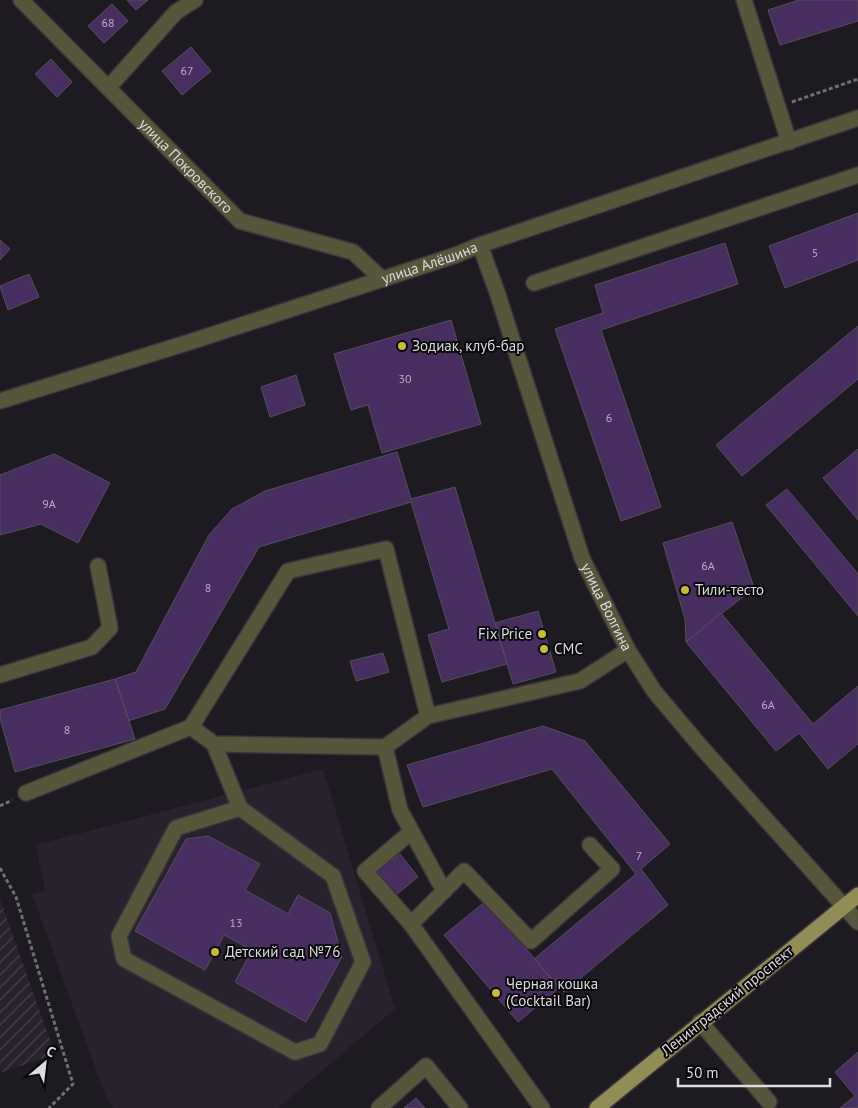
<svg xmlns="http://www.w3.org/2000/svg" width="858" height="1108" viewBox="0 0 858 1108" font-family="'PT Sans',sans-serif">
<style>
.built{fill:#28222f}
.industrial{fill:url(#industrial-furrows)}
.building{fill:#482d61;stroke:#545058}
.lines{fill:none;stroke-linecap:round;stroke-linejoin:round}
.minor-casing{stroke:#39353c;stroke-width:18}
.major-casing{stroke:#39353c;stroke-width:18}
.path{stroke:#726f75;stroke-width:3;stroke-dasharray:4 2.5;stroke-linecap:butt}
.minor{stroke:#57553a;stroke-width:15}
.major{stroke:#928d55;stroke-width:15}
.poi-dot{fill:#c7bb3b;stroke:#070609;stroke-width:2}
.labels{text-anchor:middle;stroke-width:4;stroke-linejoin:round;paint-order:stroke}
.number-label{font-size:12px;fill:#b8b0c1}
.street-label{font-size:15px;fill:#dedce1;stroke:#070609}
.poi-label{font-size:15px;fill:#dedce1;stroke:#070609;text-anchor:start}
</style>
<defs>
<pattern id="industrial-furrows" width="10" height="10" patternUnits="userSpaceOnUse" patternTransform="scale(1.25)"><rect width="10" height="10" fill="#28222f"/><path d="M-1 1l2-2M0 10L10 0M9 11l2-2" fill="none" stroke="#47424d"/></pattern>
</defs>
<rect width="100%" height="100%" fill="#1e1a21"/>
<polygon class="built" points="323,769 395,1009 278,1108 114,1108 107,1100 32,894 45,891 36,845"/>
<polygon class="industrial" points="0,899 55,1054 0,1073"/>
<g class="building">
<polygon points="127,0 148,0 136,10"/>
<polygon points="799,0 858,0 858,21 780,45 768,10"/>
<polygon points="112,4 128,21 104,43 88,26"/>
<polygon points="191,47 211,71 182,95 162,71"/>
<polygon points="51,59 72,82 57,97 35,74"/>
<polygon points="858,213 858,260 785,288 769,246"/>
<polygon points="0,240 10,249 0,260"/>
<polygon points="725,243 738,284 601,330 661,507 621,521 555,329 603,313 595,285"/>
<polygon points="29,274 39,297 8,310 0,286"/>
<polygon points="451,320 481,424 382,453 368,405 351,410 334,354"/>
<polygon points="858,326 858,379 742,476 716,445"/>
<polygon points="296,375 305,405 270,417 261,387"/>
<polygon points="858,449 858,520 823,478"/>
<polygon points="397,452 411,499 455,487 507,664 442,682 428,635 449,629 411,502 259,547 165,709 128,721 115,679 136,672 209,535 232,509 265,491"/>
<polygon points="54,454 110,483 78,543 41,524 0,535 0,475"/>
<polygon points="787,489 858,574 858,616 766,505"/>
<polygon points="732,522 754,588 686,642 685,619 663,543"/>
<polygon points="538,611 556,672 513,684 495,623"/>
<polygon points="721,613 813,724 858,686 858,744 828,769 799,733 776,751 686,642"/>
<polygon points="383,653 389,672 356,681 350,661"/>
<polygon points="115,679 135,739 15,772 0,718 0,710"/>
<polygon points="543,726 585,741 670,844 641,869 668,905 564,992 534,959 636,874 552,769 423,807 407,765"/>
<polygon points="208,836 260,864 245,890 288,914 298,895 330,913 342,957 306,1022 235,982 252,950 224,935 205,970 135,931 186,839"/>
<polygon points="400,854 418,877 396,895 377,871"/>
<polygon points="486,901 559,988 518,1022 444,935"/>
<polygon points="858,1052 858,1108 840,1108 855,1096 835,1072"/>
<polygon points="416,1098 425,1108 404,1108"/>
</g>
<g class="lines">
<g class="minor-casing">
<g id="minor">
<path id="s1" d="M 21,0 L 240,221 L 353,252 L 382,279"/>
<polyline points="744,0 789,142"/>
<polyline points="109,87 176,12 195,0"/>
<path id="s2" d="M 480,245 L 498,295 L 582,558 L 628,650 L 654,691 L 702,748 L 858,922"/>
<polyline points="534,283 858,175"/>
<path id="s3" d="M 0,401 L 196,340 L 456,255 L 480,245 L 858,118"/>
<polyline points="0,675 92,647 110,628 98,566"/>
<polyline points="428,716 385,747 400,810 444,891"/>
<polyline points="191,727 214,744 385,747"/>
<polyline points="214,744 240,808 176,828 119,936 124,959 295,1052 320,1044 363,962 333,876 240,808"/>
<polyline points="26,793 191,727 288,571 386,549 428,716 580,681 628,650"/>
<polyline points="411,924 365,871 411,832"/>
<polyline points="700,1022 769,1102"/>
<polyline points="379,1108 426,1066 460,1108"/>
<polyline points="542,1108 411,924 464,871 531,941 612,869 590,845"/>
</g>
</g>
<g class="major-casing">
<polyline id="major" points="597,1108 858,895"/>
</g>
<g class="path">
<polyline points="792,102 858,79"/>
<polyline points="0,806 12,800"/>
<polyline points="0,868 16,897 73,1084 49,1108"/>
</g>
<use href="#minor" class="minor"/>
<use href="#major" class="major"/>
</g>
<g class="poi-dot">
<circle cx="402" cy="346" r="5"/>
<circle cx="685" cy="590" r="5"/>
<circle cx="542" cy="634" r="5"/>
<circle cx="544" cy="649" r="5"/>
<circle cx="215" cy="952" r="5"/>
<circle cx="496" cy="993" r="5"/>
</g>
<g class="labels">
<g class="number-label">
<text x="108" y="27">68</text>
<text x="187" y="75">67</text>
<text x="815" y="257">5</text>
<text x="405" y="383">30</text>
<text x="609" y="422">6</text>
<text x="49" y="508">9А</text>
<text x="708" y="570">6А</text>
<text x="208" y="592">8</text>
<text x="768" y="709">6А</text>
<text x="67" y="734">8</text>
<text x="639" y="860">7</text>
<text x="236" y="927">13</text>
</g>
<g class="street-label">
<text dy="5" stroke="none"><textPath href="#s1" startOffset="234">улица Покровского</textPath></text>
<text dy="5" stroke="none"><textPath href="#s3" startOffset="451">улица Алёшина</textPath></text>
<text dy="5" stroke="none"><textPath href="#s2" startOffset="384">улица Волгина</textPath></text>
<text transform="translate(727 1001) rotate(-39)" y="5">Ленинградский проспект</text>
</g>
<g class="poi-label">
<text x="412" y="351">Зодиак, клуб-бар</text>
<text x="695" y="595">Тили-тесто</text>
<text x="532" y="639" text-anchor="end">Fix Price</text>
<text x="554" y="654">СМС</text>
<text x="225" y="957">Детский сад №76</text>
<text x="506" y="989">Черная кошка<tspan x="506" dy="17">(Cocktail Bar)</tspan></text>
</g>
</g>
<g transform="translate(45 1063) rotate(28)" stroke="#070609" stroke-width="4" paint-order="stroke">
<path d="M0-4L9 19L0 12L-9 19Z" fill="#dedce1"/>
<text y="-8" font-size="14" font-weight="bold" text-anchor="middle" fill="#dedce1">С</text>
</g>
<path d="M678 1078v8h152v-8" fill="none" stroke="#dedce1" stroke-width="2.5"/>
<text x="686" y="1078" font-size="15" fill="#dedce1" stroke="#070609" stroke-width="4" paint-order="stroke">50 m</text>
</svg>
